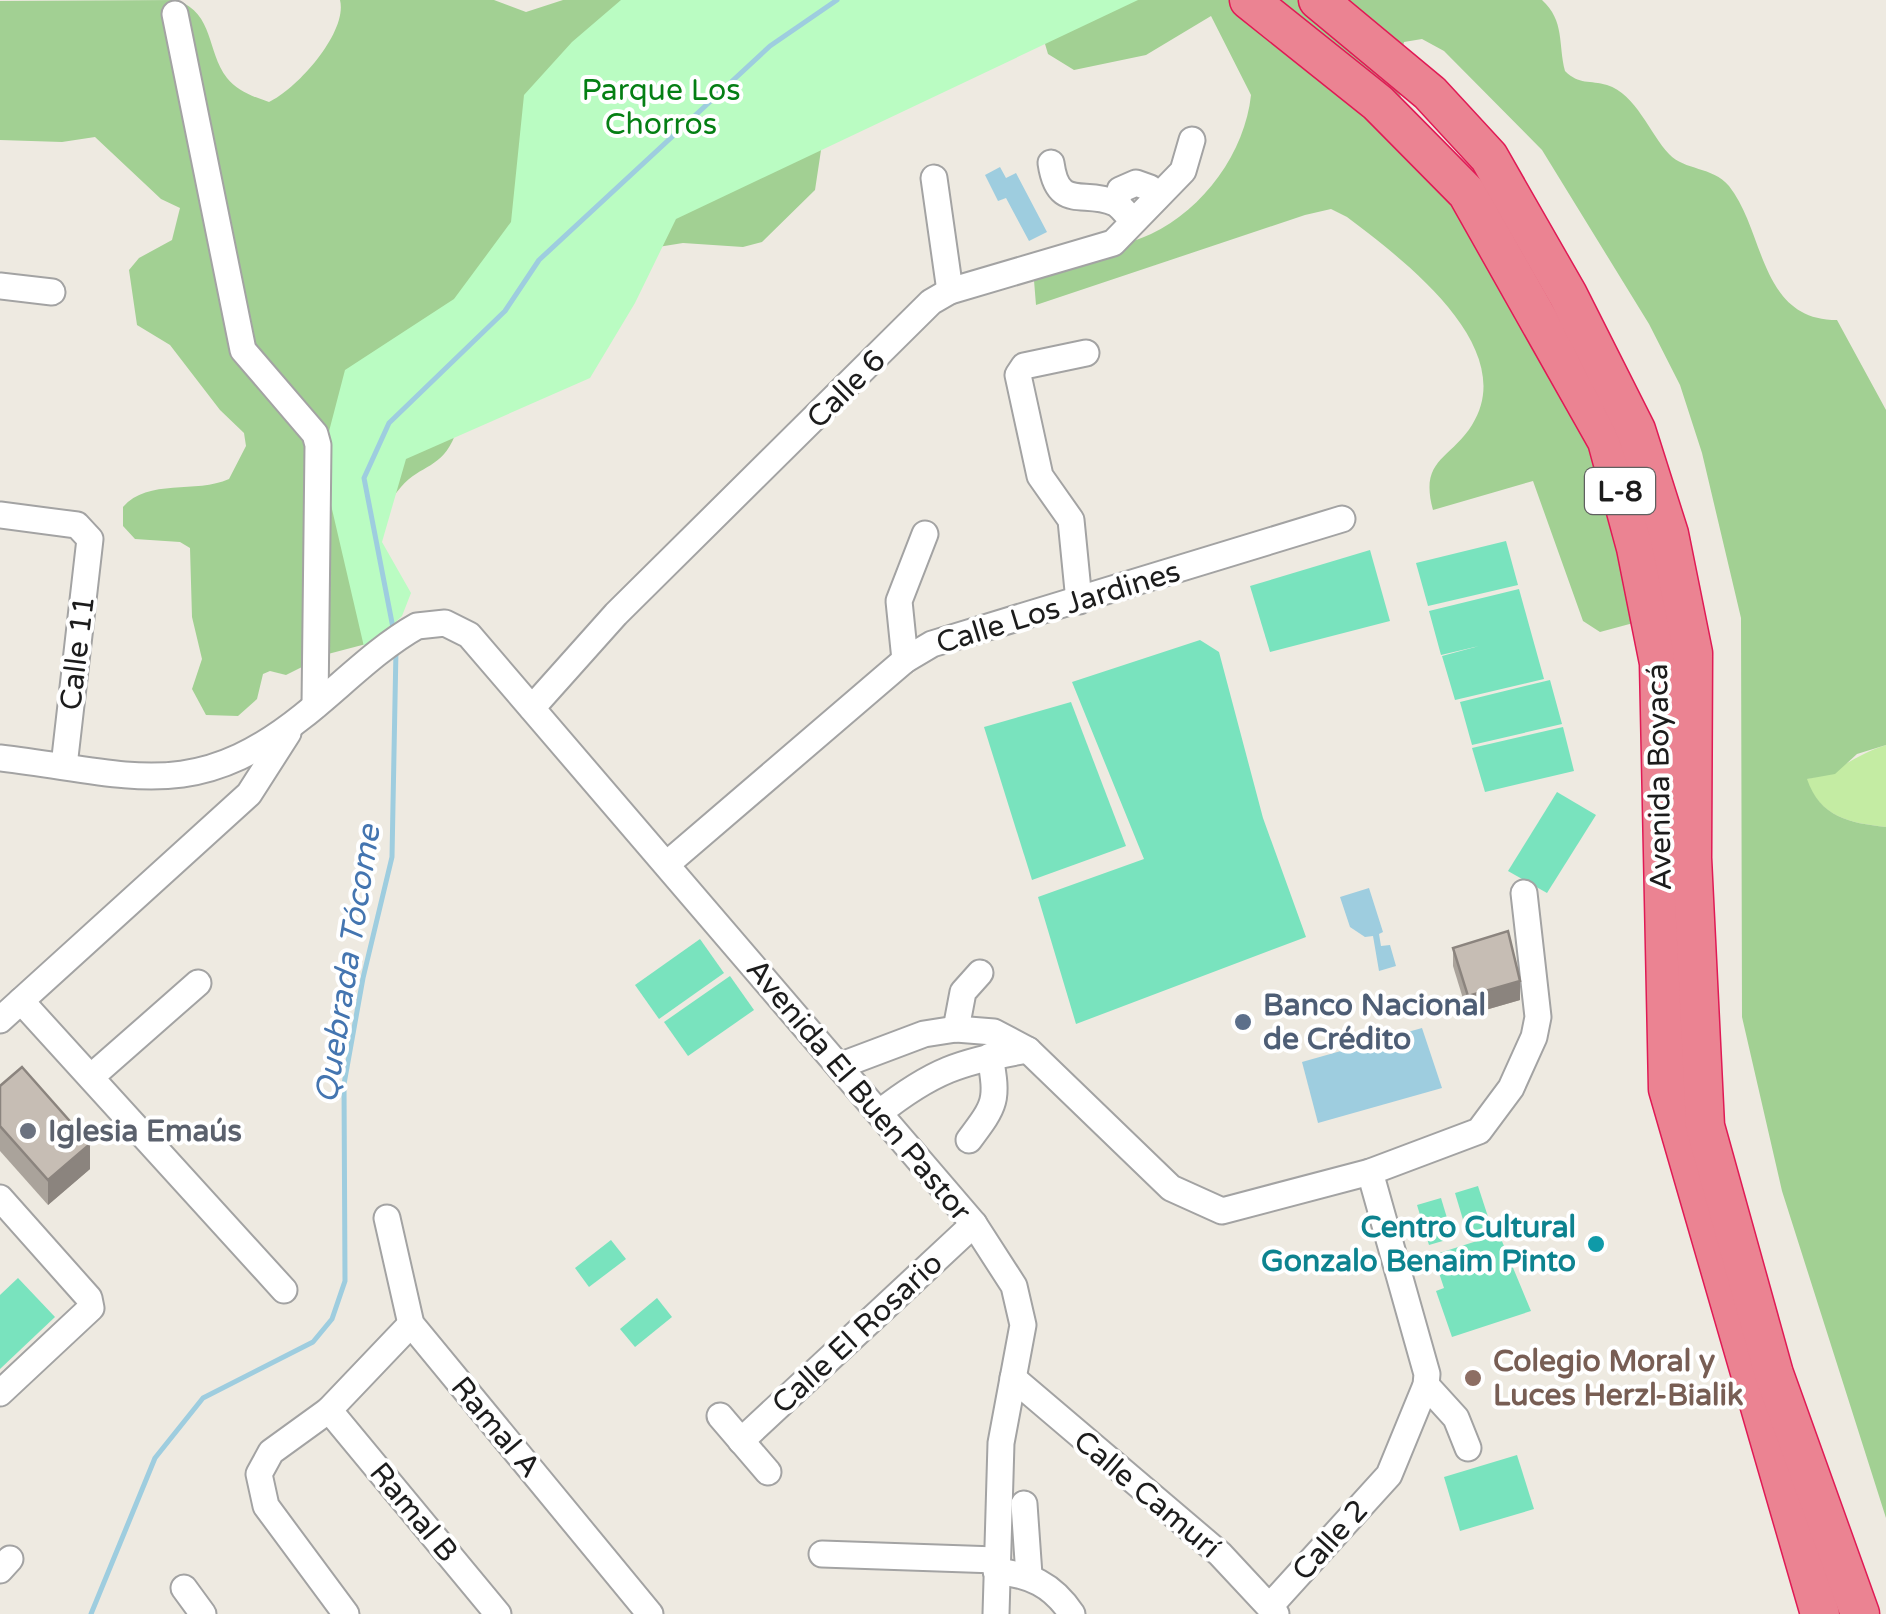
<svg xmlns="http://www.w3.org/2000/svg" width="1886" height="1614" viewBox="0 0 1886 1614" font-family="'Varela Round',sans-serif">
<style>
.grass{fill:#c4eca3}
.forest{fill:#a2d093}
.park{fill:#bafcc2}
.pitch{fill:#79e3be}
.water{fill:#9ecddf}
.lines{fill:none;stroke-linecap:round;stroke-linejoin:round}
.stream{stroke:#9ecddf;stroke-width:5}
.minor-casing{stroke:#a3a3a3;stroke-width:29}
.highway-casing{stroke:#e01a55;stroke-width:41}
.minor{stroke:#fff;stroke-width:25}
.highway{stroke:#eb8392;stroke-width:38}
.wall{fill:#aaa39b}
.shaded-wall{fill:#8b847e}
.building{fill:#c6bdb4;stroke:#8b847e;stroke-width:2.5}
.service-dot{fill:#5c6f8a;stroke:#fff;stroke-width:4}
.worship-dot{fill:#6b7280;stroke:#fff;stroke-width:4}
.culture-dot{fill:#0f9aa8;stroke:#fff;stroke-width:4}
.education-dot{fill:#8d6e63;stroke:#fff;stroke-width:4}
.labels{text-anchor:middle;stroke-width:8;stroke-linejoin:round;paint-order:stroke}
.shield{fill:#fff;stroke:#606060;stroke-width:2.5}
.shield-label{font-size:28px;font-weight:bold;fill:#1c1c1c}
.park-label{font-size:30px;fill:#057f14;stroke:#fff}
.street-label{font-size:30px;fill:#1c1c1c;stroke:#fff}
.service-label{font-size:30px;font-weight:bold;fill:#4e5e75;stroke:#fff;text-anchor:start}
.worship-label{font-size:30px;font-weight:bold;fill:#5b616d;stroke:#fff;text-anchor:start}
.culture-label{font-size:30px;font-weight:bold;fill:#0d838f;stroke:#fff;text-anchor:end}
.education-label{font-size:30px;font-weight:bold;fill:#785e54;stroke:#fff;text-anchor:start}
.water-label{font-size:32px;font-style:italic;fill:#4475b0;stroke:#fff}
</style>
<rect width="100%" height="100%" fill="#eeeae1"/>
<path class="grass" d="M 1886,745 L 1886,827 C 1849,823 1820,817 1806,779 C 1838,773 1856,754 1886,745 Z"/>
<g class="forest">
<path d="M 177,0 C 215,15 206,50 227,78 C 237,91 254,97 269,102 C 297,89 348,32 340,0 L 494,0 L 526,12 L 563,0 L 943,0 L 823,137 L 815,190 L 762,242 L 743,247 L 683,243 L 658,247 L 455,435 C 442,469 421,464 401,487 C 367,525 372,595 366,644 L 328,654 L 286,675 L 270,671 L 263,674 L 257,699 L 238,716 L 206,715 L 192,689 L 202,659 L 192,617 L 190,548 L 180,542 L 135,539 L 123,526 L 123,507 C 148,478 196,494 229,479 L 246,446 L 244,433 L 220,410 L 170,345 L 137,325 L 129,270 L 139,258 L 172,240 L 180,208 L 161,199 L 95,137 L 62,142 L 0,140 L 0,1 Z"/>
<path d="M 1032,0 L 1542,0 C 1565,21 1558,44 1565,71 C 1579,85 1590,80 1607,85 C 1636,94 1650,134 1669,154 C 1685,171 1712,166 1729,186 C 1765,231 1759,320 1837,320 L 1886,410 L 1886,745 L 1857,754 L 1835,774 L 1807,779 C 1820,817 1849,823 1886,827 L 1886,1518 L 1782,1191 L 1742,1017 L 1741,618 L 1702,453 L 1680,385 L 1649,324 L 1542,150 L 1444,51 L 1422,39 L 1404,42 L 1395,80 L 1411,126 L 1440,185 L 1472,234 L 1566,339 L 1637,622 L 1600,632 L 1583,621 L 1533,481 L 1433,510 C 1419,459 1450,460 1472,425 C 1521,347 1401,258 1347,217 L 1331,209 L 1305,215 L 1036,305 L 1033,268 C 1071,257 1115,250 1151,234 C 1204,209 1245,152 1251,95 L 1211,16 L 1146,55 L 1074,70 L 1048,54 Z"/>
</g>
<polygon class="park" points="621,0 1138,0 676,219 635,303 590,378 406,459 382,542 411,593 402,616 365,651 321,462 345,370 454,299 511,222 524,95 572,42"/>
<g class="pitch">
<polygon points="1506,541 1518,585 1428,606 1416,563"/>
<polygon points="1370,550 1390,621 1270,652 1250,586"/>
<polygon points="1519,589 1544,679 1455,700 1442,656 1479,646 1441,655 1429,611"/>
<polygon points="1200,640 1219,652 1263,818 1306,937 1076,1024 1038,897 1144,859 1072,682"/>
<polygon points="1550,680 1562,724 1472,745 1460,702"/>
<polygon points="1071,702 1126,846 1032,880 984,727"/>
<polygon points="1563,727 1574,771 1485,792 1472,748"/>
<polygon points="1557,792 1596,815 1547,893 1508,871"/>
<polygon points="700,939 724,973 659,1019 635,985"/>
<polygon points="730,976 754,1010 688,1056 664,1022"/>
<polygon points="1478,1186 1491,1226 1467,1233 1455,1193"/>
<polygon points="1441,1198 1453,1238 1429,1245 1417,1205"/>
<polygon points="1499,1234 1531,1311 1452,1337 1436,1291 1444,1288 1433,1255"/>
<polygon points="611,1240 626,1259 589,1287 575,1268"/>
<polygon points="18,1278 55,1317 0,1369 0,1295"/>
<polygon points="657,1298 672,1317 635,1347 620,1329"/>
<polygon points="1517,1455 1534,1509 1460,1531 1444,1477"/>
</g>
<g class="water">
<polygon points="1000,167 1006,178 1016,173 1047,232 1029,241 1006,198 998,201 985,175"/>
<polygon points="1369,888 1383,932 1379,934 1381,946 1390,945 1396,966 1379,971 1373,936 1365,937 1350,927 1340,897"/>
<polygon points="1422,1028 1442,1088 1318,1123 1302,1062"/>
</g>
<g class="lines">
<g class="stream">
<polyline points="394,633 364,478 389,423 505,311 539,260 770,46 837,0"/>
<polyline points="91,1614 155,1458 203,1398 313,1342 332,1319 345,1281 344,1084 363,978 392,857 396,649"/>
</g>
<g class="minor-casing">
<g id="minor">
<polyline points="175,14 243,350 315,434 318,445 315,706"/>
<path d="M 1051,163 C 1058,212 1083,189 1115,203 C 1121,206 1128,216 1133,221"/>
<polyline points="934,178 950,291"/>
<polyline points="1117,203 1120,190 1136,183 1150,188 1156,198"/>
<polyline points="0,286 52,292"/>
<polyline points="0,515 77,525 90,539 64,766"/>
<polyline points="1079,601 1071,520 1040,476 1018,375 1024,366 1086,353"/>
<polyline points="905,660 899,601 925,534"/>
<polyline points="532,708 616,614 931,302 950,291 1113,243 1183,171 1192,140"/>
<path d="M 0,758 C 129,773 192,805 303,716 C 340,687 376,649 417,626 L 445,623 L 469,635 L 974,1224 L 1014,1286 L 1023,1325 L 1001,1443 L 996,1614"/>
<polyline points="667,864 905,660 932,644 1342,519"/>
<polyline points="21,1001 284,1290"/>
<polyline points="0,1020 249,794 288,733"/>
<polyline points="956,1029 963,992 980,973"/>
<polyline points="839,1066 924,1034 956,1029 994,1032 1028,1050 1171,1188 1222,1211 1370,1172 1479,1131 1511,1088 1534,1037 1538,1017 1524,893"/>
<polyline points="91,1077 198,983"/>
<path d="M 879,1113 C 932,1071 961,1061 1028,1050"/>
<path d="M 969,1140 C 996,1104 998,1101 990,1056"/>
<polyline points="0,1198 89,1298 91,1308 0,1393"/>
<polyline points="387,1218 411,1324 650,1614"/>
<polyline points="1013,1378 1220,1554 1276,1614"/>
<polyline points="1426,1385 1456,1418 1468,1448"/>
<polyline points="329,1410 498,1614"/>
<polyline points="720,1416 768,1472"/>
<polyline points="741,1441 974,1224"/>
<polyline points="1024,1504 1029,1575"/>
<polyline points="822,1554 996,1560"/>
<polyline points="0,1570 10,1559"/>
<path d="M 996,1571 C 1030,1575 1052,1584 1072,1614"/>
<polyline points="184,1588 203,1614"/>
<polyline points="1271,1605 1389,1475 1426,1385 1427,1374 1370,1172"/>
<polyline points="346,1614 266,1506 259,1474 271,1452 329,1410 411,1324"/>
</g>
</g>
<g class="highway-casing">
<g id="highway">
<polyline points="1249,0 1378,103 1467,193 1607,441 1636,548 1659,663 1668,1089 1820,1614"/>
<polyline points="1318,0 1430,93 1489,157 1568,295 1636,430 1669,534 1693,653 1692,858 1705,1126 1774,1374 1860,1614"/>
</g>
</g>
<use href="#minor" class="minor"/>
<use href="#highway" class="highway"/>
</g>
<g class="wall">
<polygon points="1453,948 1520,1000 1468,1015 1453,966"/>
<polygon points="0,1086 90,1169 48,1205 0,1151"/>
</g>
<g class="shaded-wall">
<polygon points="1520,981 1520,1000 1468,1015 1468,996"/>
<polygon points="90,1144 90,1169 48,1205 48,1180"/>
</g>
<g class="building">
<polygon points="1508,931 1520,981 1468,996 1453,948"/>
<polygon points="22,1067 90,1144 48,1180 0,1126 0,1086"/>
</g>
<circle class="service-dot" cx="1243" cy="1022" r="10"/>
<circle class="worship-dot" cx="28" cy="1131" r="10"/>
<circle class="culture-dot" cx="1596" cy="1244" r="10"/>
<circle class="education-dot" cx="1473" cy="1378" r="10"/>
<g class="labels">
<rect class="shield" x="1585" y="468" width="70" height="46" rx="8"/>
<g class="shield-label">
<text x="1620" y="501">L-8</text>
</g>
<g class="park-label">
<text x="661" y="100">Parque Los<tspan x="661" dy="34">Chorros</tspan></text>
</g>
<g class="street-label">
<text transform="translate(846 389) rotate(-45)" y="10">Calle 6</text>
<text transform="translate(1058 607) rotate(-17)" y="10">Calle Los Jardines</text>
<text transform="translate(77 653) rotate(-83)" y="10">Calle 11</text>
<text transform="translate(1659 777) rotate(-91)" y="10">Avenida Boyacá</text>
<text transform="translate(859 1090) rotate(50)" y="10">Avenida El Buen Pastor</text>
<text transform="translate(857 1333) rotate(-43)" y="10">Calle El Rosario</text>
<text transform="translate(496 1427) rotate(50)" y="10">Ramal A</text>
<text transform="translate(1147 1494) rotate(40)" y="10">Calle Camurí</text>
<text transform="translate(414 1512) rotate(50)" y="10">Ramal B</text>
<text transform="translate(1330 1540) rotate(-48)" y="10">Calle 2</text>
</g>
<g class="service-label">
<text x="1263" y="1015">Banco Nacional<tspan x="1263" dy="34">de Crédito</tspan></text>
</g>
<g class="worship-label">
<text x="48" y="1141">Iglesia Emaús</text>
</g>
<g class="culture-label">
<text x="1576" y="1237">Centro Cultural<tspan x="1576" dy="34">Gonzalo Benaim Pinto</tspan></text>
</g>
<g class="education-label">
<text x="1493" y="1371">Colegio Moral y<tspan x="1493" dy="34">Luces Herzl-Bialik</tspan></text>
</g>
<g class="water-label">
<text transform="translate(347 964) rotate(-81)" y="11">Quebrada Tócome</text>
</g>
</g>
</svg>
